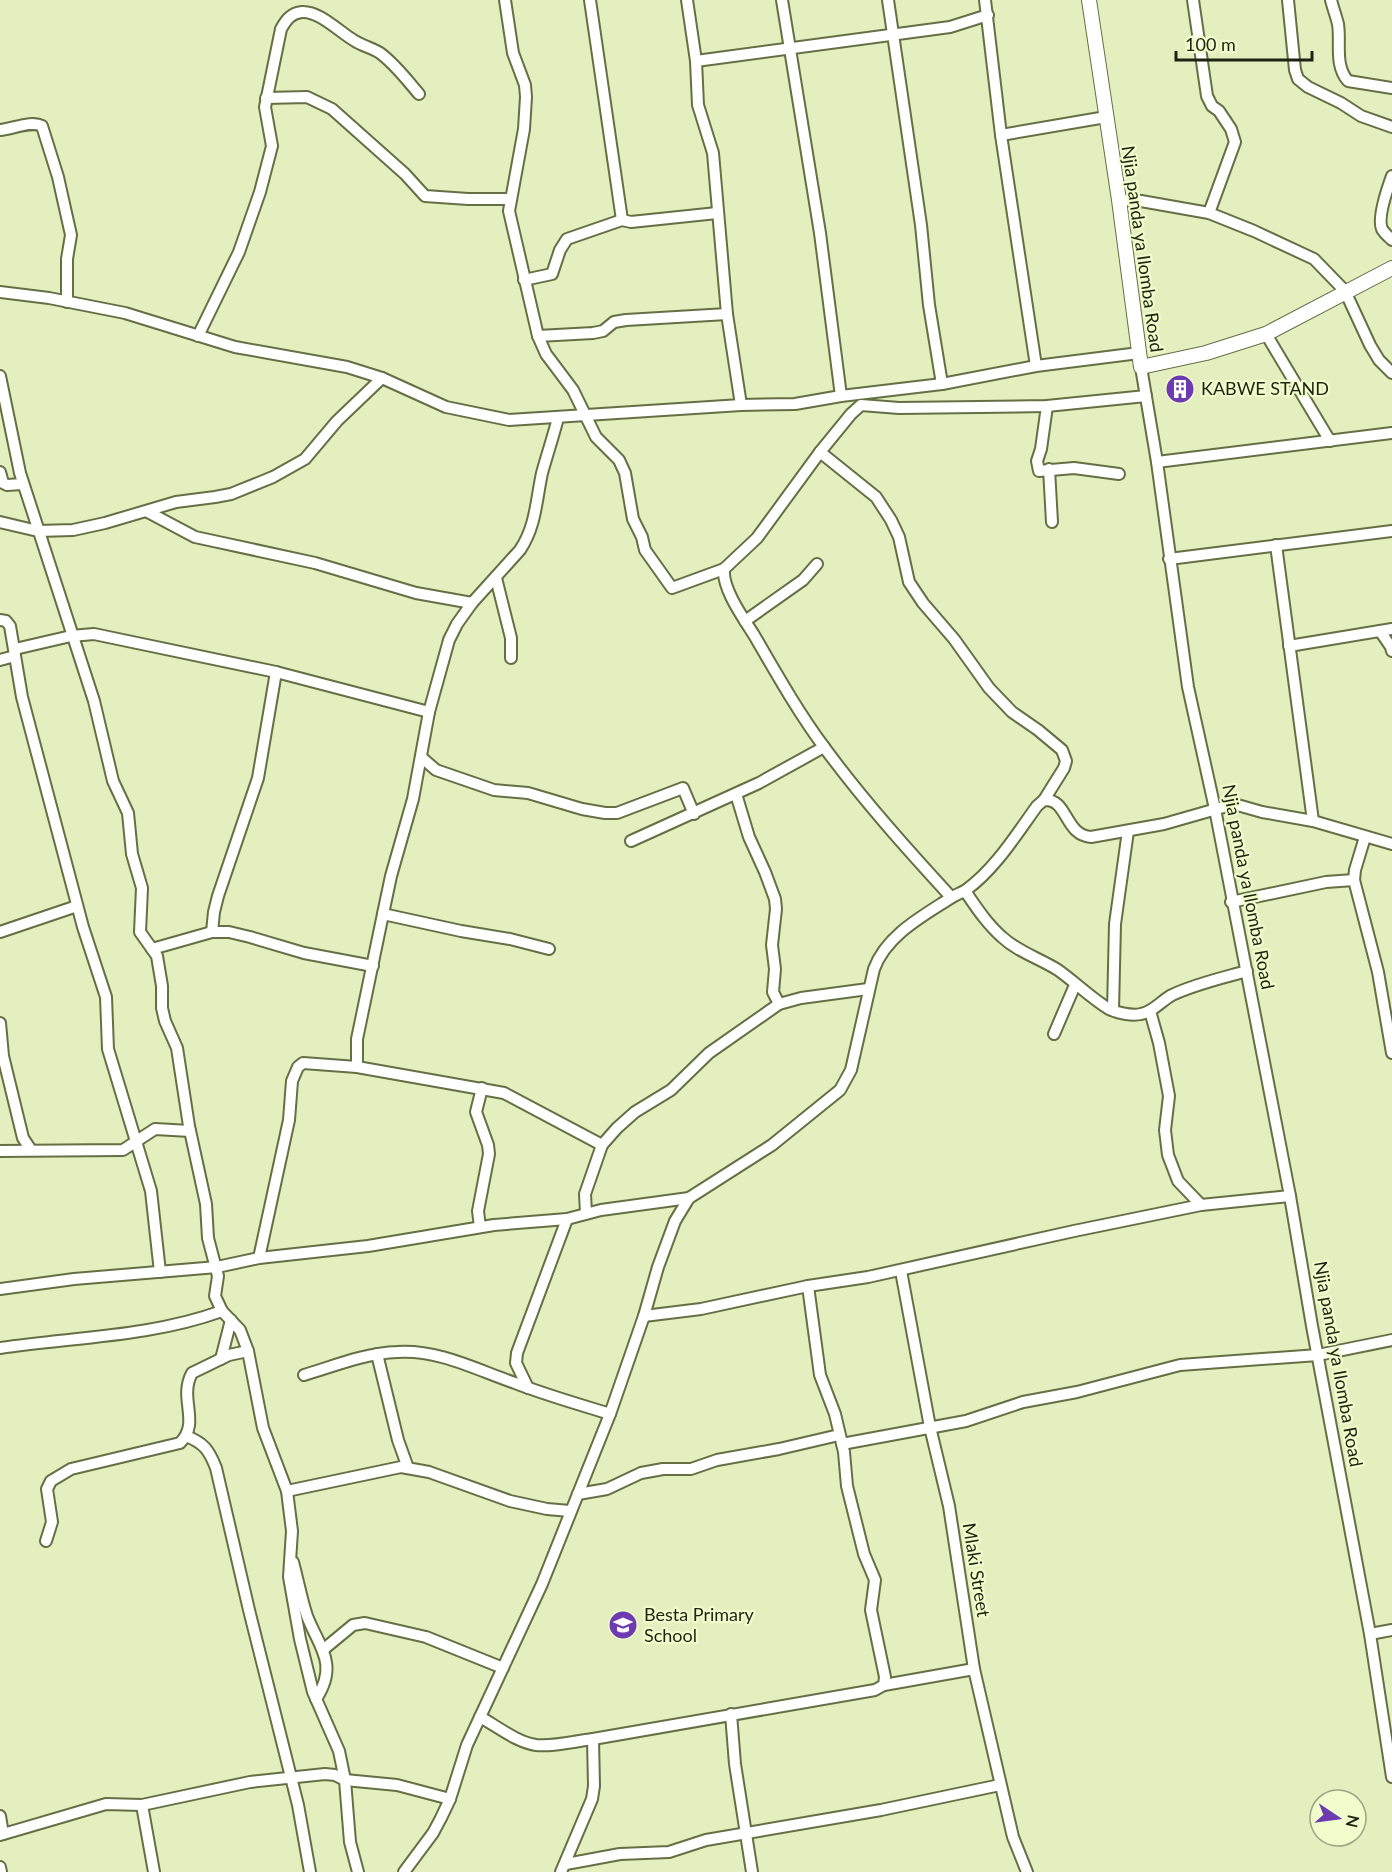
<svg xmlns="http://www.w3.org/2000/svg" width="1392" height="1872" viewBox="0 0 1392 1872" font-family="Lato,sans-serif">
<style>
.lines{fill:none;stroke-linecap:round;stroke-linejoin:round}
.minor-casing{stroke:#656f44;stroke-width:14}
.major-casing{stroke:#656f44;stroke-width:16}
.minor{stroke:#fff;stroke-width:10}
.major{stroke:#fff;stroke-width:14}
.labels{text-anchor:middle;stroke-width:4.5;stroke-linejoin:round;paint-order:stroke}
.street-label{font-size:18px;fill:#1f2311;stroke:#f0fccc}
.poi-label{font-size:18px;fill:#1f2311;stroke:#f0fccc;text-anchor:start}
</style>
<rect width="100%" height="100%" fill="#e3efbf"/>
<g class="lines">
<g class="minor-casing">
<g id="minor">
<polyline points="505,0 513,53 525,85 526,97 524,129 509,211 538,336 546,354 573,390 596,437 619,460 625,473 633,519 642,537 645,550 672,588 724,569"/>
<polyline points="590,0 622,220 631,222 717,213"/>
<polyline points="687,0 696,61 698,105 713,153 727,314 741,405"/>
<polyline points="782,0 820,233 841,396"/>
<polyline points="888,0 921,225 929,305 942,384"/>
<polyline points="985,0 1001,135 1036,366"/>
<polyline points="1193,0 1207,96 1212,106 1219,111 1231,129 1235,142 1209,213"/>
<polyline points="1288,0 1295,70 1298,79 1308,87 1341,103 1361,116 1392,127"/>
<path d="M 1331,0 C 1333,8 1336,16 1338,24 C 1341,43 1334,65 1348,81 L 1392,88"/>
<polyline points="696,61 950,27 988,15"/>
<polyline points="266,98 307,97 332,109 405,174 425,196 468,199 511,199"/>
<path d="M 0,130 C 13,129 31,120 42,126 L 58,177 L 71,235 L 67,259 L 67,302"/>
<polyline points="1001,135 1106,117"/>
<path d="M 1392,176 C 1388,187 1377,218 1382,229 C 1384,233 1389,237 1392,240"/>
<polyline points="1119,200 1141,201 1209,213 1254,231 1314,259 1345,291 1370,345 1379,360 1392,373"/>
<polyline points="524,280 552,274 560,250 567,239 622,220"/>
<polyline points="0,292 49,298 125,313 235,347 347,367 382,378 446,407 509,420 741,405 795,404 841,396 942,384 1036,366 1139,353"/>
<polyline points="1266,334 1330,441"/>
<path d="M 198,336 L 239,252 L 260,192 L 272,146 L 265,107 L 281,29 C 286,20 291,13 302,12 C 320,11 339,32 355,41 C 363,46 372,48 380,53 C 395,64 407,80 419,94"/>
<polyline points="538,336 593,333 603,331 614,322 626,320 727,314"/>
<polyline points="1141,367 1157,462 1188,687 1215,809 1290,1196 1312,1326 1370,1634 1392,1777"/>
<polyline points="0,376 20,473 94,701 113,781 128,813 132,854 142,888 140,932 157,956 162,986 162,1008 165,1021 177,1048 189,1126 206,1204 208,1238 218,1276 215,1296 222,1311 240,1330 248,1351 263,1428 287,1491 292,1531 289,1577 300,1639 313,1692 339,1751 345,1780 350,1842 358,1872"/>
<polyline points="1047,406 1041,449 1037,461 1039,471 1074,468 1119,474"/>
<polyline points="820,452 876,497 891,520 899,537 909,582 923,603 954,639 989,688 1012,712 1038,730 1062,750 1066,761 1064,768 1044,800"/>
<polyline points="1157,462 1392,433"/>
<polyline points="1049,469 1052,522"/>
<polyline points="0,472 3,483 7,485 23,484"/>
<polyline points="148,512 195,537 315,563 416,593 472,603"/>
<polyline points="0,522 38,531 73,530 105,523 176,502 215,497 231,494 273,477 305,459 337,421 382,378"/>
<polyline points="1276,545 1313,821"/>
<polyline points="1169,559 1392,531"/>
<polyline points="496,578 511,638 511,658"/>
<polyline points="0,620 6,621 10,626 22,697 83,927 106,997 108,1049 151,1191 160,1272"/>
<polyline points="745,621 803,580 817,564"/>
<polyline points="1380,631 1391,647 1392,651"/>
<polyline points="1289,646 1392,629"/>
<polyline points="15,649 71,636 94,634 276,672 429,712"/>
<polyline points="0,660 15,656"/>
<polyline points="421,757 436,770 494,790 528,793 582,809 605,813 617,813 683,788 694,814"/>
<polyline points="736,794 749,837 765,872 775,899 776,909 772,945 775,969 773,992 779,1004"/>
<polyline points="1365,837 1355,870 1354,880 1378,972 1392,1053"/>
<polyline points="631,841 759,783 824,747"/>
<path d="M 965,891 C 976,907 987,924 1002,937 C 1018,952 1039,958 1058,970 C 1075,982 1091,998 1109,1009 C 1117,1013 1132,1016 1141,1014 C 1153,1012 1161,1001 1172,995 C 1195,984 1222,978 1247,971"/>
<path d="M 951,897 C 907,849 863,800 824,747 C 798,712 776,673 754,635 C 744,619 722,589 724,569 L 757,538 L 820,452 L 851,414 L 861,405 L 899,408 L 1047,406 L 1146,396"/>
<polyline points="1231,902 1326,882 1354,880"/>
<polyline points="383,914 461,931 510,939 549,949"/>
<polyline points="0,932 77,906"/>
<polyline points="212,932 214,912 218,896 258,778 276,672"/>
<polyline points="152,949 212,932 229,932 250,937 304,953 373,966"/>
<polyline points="1113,1010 1115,924 1128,831"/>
<polyline points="1150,1011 1159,1043 1169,1096 1165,1130 1168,1155 1178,1181 1201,1205"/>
<polyline points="0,1023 3,1056 23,1138 31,1150"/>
<polyline points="1054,1034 1075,985"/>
<path d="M 357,1067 L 357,1039 L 383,914 L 391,876 L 413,799 L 429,712 L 449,640 L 457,624 L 472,603 L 520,550 C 536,526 536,501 542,473 C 547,455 553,437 558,418"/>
<polyline points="0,1151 123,1150 155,1129 190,1131"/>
<polyline points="586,1213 585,1194 602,1145 617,1128 635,1112 671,1090 709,1053 779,1004 801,998 868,989"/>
<polyline points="480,1227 478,1211 489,1154 488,1145 476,1112 482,1088"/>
<polyline points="259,1258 289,1120 292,1081 298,1067 303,1063 357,1067 504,1093 602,1145"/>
<polyline points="901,1271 930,1427 949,1506 974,1669 1013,1837 1027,1872"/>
<polyline points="0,1289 74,1279 217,1267 259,1258 368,1246 494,1225 567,1219 601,1210 689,1198"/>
<polyline points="644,1316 701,1309 808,1286 868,1277 1074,1231 1201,1205 1290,1196"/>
<path d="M 0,1348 C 74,1337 150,1337 222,1311"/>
<polyline points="377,1354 398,1440 408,1468"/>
<polyline points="221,1359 231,1320"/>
<path d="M 304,1375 C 334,1366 366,1353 397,1352 C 438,1349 477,1370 515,1383 C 546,1395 578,1404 610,1414"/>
<polyline points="528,1388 516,1363 517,1353 567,1219"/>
<path d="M 186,1436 C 204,1443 209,1450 216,1468 L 249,1610 L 298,1805 L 310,1872"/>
<polyline points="842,1444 966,1421 1023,1402 1077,1392 1180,1365 1318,1355 1392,1340"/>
<polyline points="287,1491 401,1467 429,1472 510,1501 547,1509 570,1511"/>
<polyline points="578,1494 607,1489 641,1473 663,1469 691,1469 717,1460 779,1449 839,1435"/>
<path d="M 46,1541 L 52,1522 L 47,1489 L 51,1481 L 71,1469 L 180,1443 C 201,1422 178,1399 192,1373 L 229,1355 L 248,1351"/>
<path d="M 293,1562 C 298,1580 301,1598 307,1616 C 319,1647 339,1664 316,1699"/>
<polyline points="1370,1634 1392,1630"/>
<polyline points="324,1649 353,1625 365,1623 426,1637 503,1668"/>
<polyline points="884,1685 974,1669"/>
<polyline points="731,1714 735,1764 752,1872"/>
<path d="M 480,1717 C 497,1726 516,1742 536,1745 C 554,1747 575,1741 593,1739 L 875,1690 L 884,1685 L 885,1677 L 871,1610 L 875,1580 L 864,1554 L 847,1486 L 844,1452 L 835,1414 L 820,1375 L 808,1286"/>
<polyline points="142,1805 154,1872"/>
<polyline points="0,1816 3,1834"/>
<polyline points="0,1835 106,1804 142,1805 250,1782 325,1774 335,1775 345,1780 397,1785 450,1799"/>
<polyline points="566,1864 620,1854 669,1852 706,1840 881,1810 1000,1785"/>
<polyline points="0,1867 1,1872"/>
<path d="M 404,1872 L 433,1833 L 441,1818 L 450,1799 L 467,1745 L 542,1584 L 610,1414 L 644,1316 L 658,1267 L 675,1221 L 689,1198 L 772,1145 L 840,1090 L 851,1070 L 874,969 C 886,936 921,917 949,899 C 955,895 961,893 966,890 C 995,869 1016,835 1037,806 L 1044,800 C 1068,798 1064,835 1091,837 L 1164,824 L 1234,804 L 1262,812 L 1313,821 L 1392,844"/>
<polyline points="561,1872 592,1799 594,1786 593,1739"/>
</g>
</g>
<g class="major-casing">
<polyline id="major" points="1089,0 1119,200 1141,367 1206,353 1266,334 1392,268"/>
</g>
<use href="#minor" class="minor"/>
<use href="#major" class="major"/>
</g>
<defs>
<g id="building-disc" transform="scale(1.5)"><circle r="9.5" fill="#6d3ab1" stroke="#f0fccc"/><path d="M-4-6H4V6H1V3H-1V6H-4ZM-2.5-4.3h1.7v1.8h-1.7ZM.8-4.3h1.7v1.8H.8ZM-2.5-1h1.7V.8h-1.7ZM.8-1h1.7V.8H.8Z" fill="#fff"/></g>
<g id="school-disc" transform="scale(1.5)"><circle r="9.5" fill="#6d3ab1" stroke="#f0fccc"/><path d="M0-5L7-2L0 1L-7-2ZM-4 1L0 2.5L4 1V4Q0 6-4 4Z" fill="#fff"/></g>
</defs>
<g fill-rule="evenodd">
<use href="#building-disc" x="1180" y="389"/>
<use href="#school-disc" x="623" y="1625"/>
</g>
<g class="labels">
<g class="street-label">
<text transform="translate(1142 249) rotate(82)" y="6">Njia panda ya Ilomba Road</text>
<text transform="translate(1248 887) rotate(79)" y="6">Njia panda ya Ilomba Road</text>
<text transform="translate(1338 1364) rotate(80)" y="6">Njia panda ya Ilomba Road</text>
<text transform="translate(976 1570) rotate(81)" y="6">Mlaki Street</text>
</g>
<g class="poi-label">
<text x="1201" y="395">KABWE STAND</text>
<text x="644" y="1621">Besta Primary<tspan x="644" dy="21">School</tspan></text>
</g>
</g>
<g transform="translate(1338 1818) rotate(103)"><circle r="28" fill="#f0fccc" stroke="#9ca581" stroke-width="1.5"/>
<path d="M0-4.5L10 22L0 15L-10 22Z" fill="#6d3ab1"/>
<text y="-9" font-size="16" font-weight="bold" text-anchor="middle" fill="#1f2311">N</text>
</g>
<path d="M1176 51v9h136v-9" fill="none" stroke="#1f2311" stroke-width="3"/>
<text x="1185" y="51" font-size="18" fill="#1f2311" stroke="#f0fccc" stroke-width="4.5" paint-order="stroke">100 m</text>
</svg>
